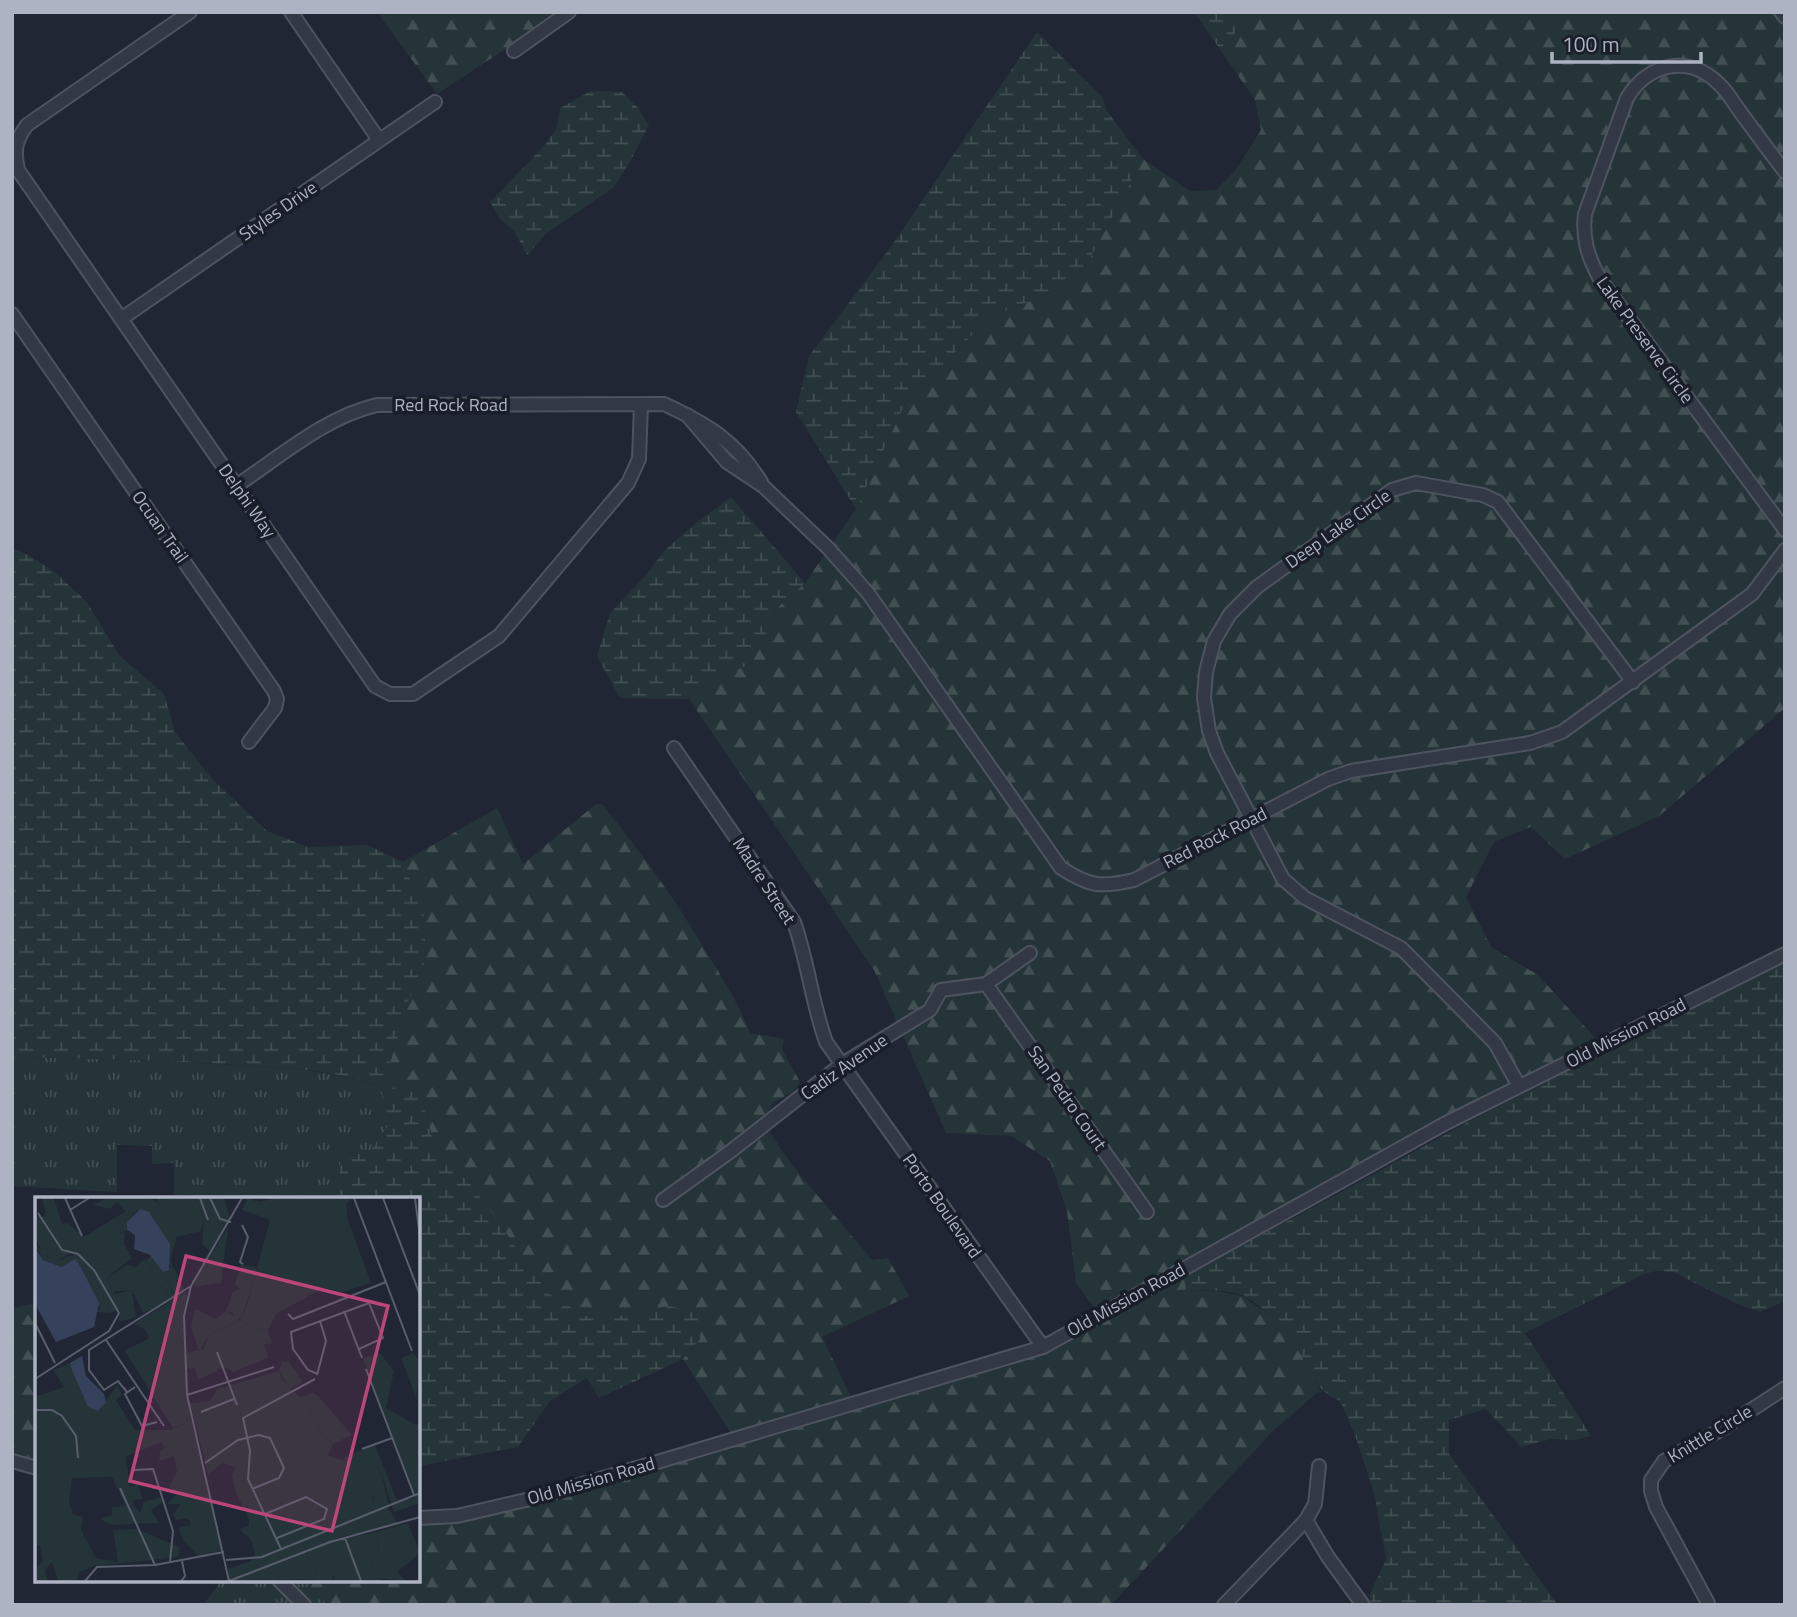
<svg xmlns="http://www.w3.org/2000/svg" width="1797" height="1617" viewBox="0 0 1797 1617" font-family="'Titillium Web',sans-serif">
<style>
.grass{fill:url(#grass-tufts)}
.forest{fill:url(#forest-firs)}
.wetland{fill:url(#wetland-marsh)}
.lines{fill:none;stroke-linecap:round;stroke-linejoin:round}
.minor-casing{stroke:#4e5360;stroke-width:16}
.minor{stroke:#333845;stroke-width:12}
.labels{text-anchor:middle;stroke-width:7;stroke-linejoin:round;paint-order:stroke}
.street-label{font-size:18px;fill:#adb3c2;stroke:#191e29}
.inset-road{fill:none;stroke:#585e6d;stroke-width:2}
.view{fill:#bc467a;fill-opacity:0.15;stroke:#bc467a;stroke-width:3.5}
.inset-edge{fill:none;stroke:#adb3c2;stroke-width:3.5}
</style>
<defs>
<pattern id="grass-tufts" width="24" height="20" patternUnits="userSpaceOnUse" patternTransform="scale(1.75)"><rect width="24" height="20" fill="#253438"/><path d="M3 7l-1-3M5 7V3M7 7l1-3M15 17l-1-3M17 17v-4M19 17l1-3" fill="none" stroke="#424f53"/></pattern>
<pattern id="forest-firs" width="22" height="20" patternUnits="userSpaceOnUse" patternTransform="scale(1.75)"><rect width="22" height="20" fill="#253438"/><path d="M5 1l3.5 6h-7zM16 11l3.5 6h-7z" fill="#424f53"/></pattern>
<pattern id="wetland-marsh" width="20" height="14" patternUnits="userSpaceOnUse" patternTransform="scale(1.75)"><rect width="20" height="14" fill="#253438"/><path d="M1 5h8M5 5V1M11 12h8M15 12V8" fill="none" stroke="#424f53"/></pattern>
</defs>
<rect width="100%" height="100%" fill="#202634"/>
<g class="grass">
<path d="M 12,1057 C 80,1058 148,1060 216,1064 C 271,1067 329,1068 381,1087 L 389,1126 L 368,1155 L 340,1151 L 340,1199 L 212,1199 L 174,1196 L 174,1163 L 152,1164 L 152,1146 L 117,1145 L 117,1192 L 12,1186 Z"/>
<polygon points="222,1580 305,1580 327,1605 203,1605"/>
</g>
<g class="forest">
<polygon points="377,12 562,12 437,94"/>
<polygon points="1244,12 1785,12 1785,708 1659,816 1565,859 1531,827 1494,842 1466,897 1491,947 1538,975 1598,1041 1097,1311 1076,1283 1067,1211 1050,1161 1011,1136 946,1133 874,970 689,699 714,680 752,663 778,607 805,583 856,509 906,402 991,316 1077,283 1143,159 1190,191 1216,190 1235,171 1261,130 1255,100 1226,58 1240,18"/>
<path d="M 596,804 L 602,804 C 640,851 676,900 707,953 C 723,979 739,1004 750,1033 L 784,1039 L 782,1049 L 800,1082 L 794,1091 L 773,1103 L 762,1121 L 792,1165 L 872,1260 L 888,1258 L 909,1296 L 822,1337 L 852,1399 L 732,1435 L 683,1359 L 700,1339 L 670,1306 L 631,1315 L 585,1316 L 550,1294 L 473,1187 L 433,1141 L 427,1116 L 382,1090 L 408,1002 L 424,965 L 426,921 L 403,862 L 497,808 L 523,864 Z"/>
<polygon points="1184,1274 1187,1290 1217,1291 1242,1296 1271,1316 1291,1337 1322,1393 1318,1392 1273,1431 1111,1605 327,1605 305,1580 418,1580 418,1523 961,1378 1045,1351"/>
<polygon points="37,1303 37,1463 12,1455 12,1308"/>
</g>
<g class="wetland">
<polygon points="1194,12 1244,12 1240,18 1226,58"/>
<polygon points="1037,32 1103,98 1106,110 1143,159 1077,283 991,316 906,402 856,509 796,412 809,356 890,248"/>
<polygon points="591,91 622,92 638,108 649,125 630,162 613,188 548,232 527,255 515,232 499,218 490,202 544,146 557,128 560,108"/>
<polygon points="731,497 805,583 778,607 752,663 714,680 689,699 620,698 597,656 610,613 645,576 665,550 697,522"/>
<path d="M 12,548 L 30,556 L 56,573 L 87,602 L 119,655 L 164,694 L 175,732 L 214,781 L 267,831 L 308,847 L 368,845 L 403,862 L 426,921 L 424,965 L 408,1002 L 382,1090 L 413,1087 L 427,1116 L 433,1141 L 473,1187 L 550,1294 L 585,1316 L 631,1315 L 670,1306 L 698,1314 L 700,1339 L 683,1359 L 599,1398 L 587,1378 L 550,1401 L 518,1447 L 419,1466 L 418,1282 L 421,1274 L 418,1267 L 418,1199 L 340,1199 L 340,1151 L 367,1155 L 388,1126 L 381,1087 C 331,1068 274,1067 222,1064 C 152,1060 82,1058 12,1057 Z"/>
<path d="M 1785,960 L 1785,1301 L 1760,1312 L 1737,1304 L 1673,1272 L 1656,1271 L 1644,1274 L 1525,1333 L 1591,1436 L 1574,1440 L 1551,1439 L 1521,1447 L 1486,1409 L 1449,1420 L 1449,1454 L 1558,1605 L 1372,1605 L 1369,1596 L 1386,1559 L 1374,1493 L 1355,1435 L 1340,1401 C 1316,1390 1315,1380 1302,1357 C 1290,1335 1265,1305 1241,1295 C 1225,1289 1204,1290 1186,1290 L 1184,1274 L 1296,1217 L 1468,1122 Z"/>
</g>
<g class="lines">
<g class="minor-casing">
<g id="minor">
<path d="M 190,12 L 27,125 C 15,141 14,151 18,170 L 375,686 L 390,694 L 413,694 L 499,636 L 628,483 L 639,459 L 641,405"/>
<polyline points="291,12 379,140"/>
<polyline points="1781,12 1785,17"/>
<polyline points="514,51 569,12"/>
<path d="M 1785,172 C 1770,152 1754,131 1739,110 C 1733,102 1727,91 1719,84 C 1689,54 1648,63 1627,98 L 1585,214 C 1582,239 1588,257 1600,279 L 1785,530"/>
<polyline points="12,314 274,691 277,699 275,708 249,742"/>
<polyline points="121,319 435,102"/>
<path d="M 687,415 L 727,462 L 763,486 L 828,548 L 868,593 L 1061,868 C 1089,886 1100,888 1134,880 L 1328,779 L 1351,771 L 1530,743 L 1562,732 L 1752,594 L 1785,550"/>
<path d="M 236,486 C 281,456 325,417 377,405 L 664,404 C 707,424 736,441 761,482"/>
<path d="M 674,748 L 794,922 C 808,962 812,1003 826,1042 L 1043,1347"/>
<polyline points="986,984 1147,1212"/>
<polyline points="1519,1086 1495,1043 1401,948 1305,898 1283,879 1217,753 1209,731 1204,698 1206,672 1214,641 1230,614 1257,587 1392,490 1416,483 1483,495 1498,502 1633,682"/>
<polyline points="663,1200 731,1151 842,1064 930,1010 941,990 986,984 1030,953"/>
<polyline points="12,1461 37,1468"/>
<polyline points="418,1518 457,1516 543,1496 1043,1347 1446,1123 1785,954"/>
<polyline points="1306,1520 1328,1557 1363,1605"/>
<polyline points="279,1580 304,1605"/>
<polyline points="1708,1603 1656,1507 1651,1491 1651,1480 1664,1461 1722,1429 1785,1388"/>
<polyline points="1224,1605 1306,1520 1315,1504 1319,1466"/>
</g>
</g>
<use href="#minor" class="minor"/>
</g>
<g class="labels">
<g class="street-label">
<text transform="translate(278 211) rotate(-35)" y="6">Styles Drive</text>
<text transform="translate(1645 340) rotate(54)" y="6">Lake Preserve Circle</text>
<text x="451" y="411">Red Rock Road</text>
<text transform="translate(247 501) rotate(55)" y="6">Delphi Way</text>
<text transform="translate(160 527) rotate(55)" y="6">Ocuan Trail</text>
<text transform="translate(1338 529) rotate(-35)" y="6">Deep Lake Circle</text>
<text transform="translate(1215 838) rotate(-27)" y="6">Red Rock Road</text>
<text transform="translate(764 881) rotate(57)" y="6">Madre Street</text>
<text transform="translate(1626 1033) rotate(-27)" y="6">Old Mission Road</text>
<text transform="translate(844 1067) rotate(-35)" y="6">Cadiz Avenue</text>
<text transform="translate(1067 1098) rotate(55)" y="6">San Pedro Court</text>
<text transform="translate(942 1206) rotate(55)" y="6">Porto Boulevard</text>
<text transform="translate(1126 1300) rotate(-29)" y="6">Old Mission Road</text>
<text transform="translate(1710 1434) rotate(-31)" y="6">Knittle Circle</text>
<text transform="translate(591 1481) rotate(-16)" y="6">Old Mission Road</text>
</g>
</g>
<g transform="translate(35 1197)">
<rect width="385" height="385" fill="#202634"/>
<path d="M 116,1 L 127,9 L 142,40 L 135,63 L 151,96 L 108,116 L 97,93 L 76,95 L 73,80 L 92,68 L 100,70 L 110,62 L 132,98 L 138,95 L 127,74 L 136,70 L 132,63 L 135,48 L 116,18 L 105,12 L 97,17 L 92,33 L 85,36 L 90,22 L 81,20 ZM 0,39 L 21,63 L 49,55 L 57,70 L 72,74 L 68,99 L 74,116 L 61,115 L 66,110 L 42,59 L 19,64 L 7,56 ZM 206,67 L 223,71 L 207,120 L 200,123 L 198,116 L 191,114 L 198,94 L 205,92 L 200,87 Z" fill="#253438"/>
<path d="M 193,31 L 186,86 L 159,90 L 161,81 ZM 116,59 L 127,74 L 139,97 L 134,100 L 124,86 L 111,63 ZM 153,94 L 149,119 L 155,218 L 149,227 L 138,231 L 90,154 L 114,141 L 111,133 L 99,127 ZM 205,123 L 219,132 L 233,133 L 237,146 L 229,148 L 234,160 L 199,175 L 189,170 L 163,183 L 160,171 L 152,172 L 151,156 L 169,152 L 174,138 ZM 345,156 L 359,174 L 351,211 L 381,228 L 385,226 L 385,306 L 359,315 L 347,278 L 326,254 L 340,248 L 362,304 L 380,301 L 328,161 ZM 379,156 L 385,166 L 381,200 L 366,161 ZM 244,174 L 247,183 L 275,210 L 284,235 L 298,247 L 293,259 L 312,264 L 330,285 L 342,309 L 341,333 L 309,339 L 194,383 L 193,372 L 216,364 L 220,357 L 217,344 L 205,332 L 214,329 L 214,323 L 199,291 L 197,278 L 201,270 L 188,266 L 173,277 L 155,206 L 175,204 L 182,192 ZM 342,335 L 344,354 L 336,370 L 341,381 L 350,384 L 297,384 L 300,380 L 291,365 L 283,366 L 278,382 L 195,384 L 298,344 Z" fill="#253438"/>
<path d="M 7,1 L 19,1 L 27,27 L 33,26 L 49,40 L 81,20 L 90,21 L 85,36 L 90,35 L 89,47 L 97,61 L 73,80 L 74,86 L 79,97 L 97,93 L 101,120 L 84,125 L 85,113 L 74,116 L 66,92 L 66,79 L 72,74 L 57,70 L 49,55 L 36,56 L 21,64 L 42,58 L 55,81 L 67,107 L 65,111 L 43,64 L 28,70 L 8,63 L 0,46 L 12,60 L 21,63 L 0,39 L 0,19 L 11,20 ZM 72,1 L 116,1 L 91,15 L 82,5 L 75,12 L 58,8 ZM 121,1 L 160,1 L 169,21 L 166,34 L 142,40 ZM 212,1 L 224,5 L 241,1 L 317,1 L 311,7 L 313,23 L 336,86 L 307,95 L 288,91 L 241,117 L 233,133 L 219,132 L 205,123 L 174,138 L 164,155 L 156,129 L 160,112 L 181,122 L 191,114 L 205,123 L 212,108 L 235,23 L 207,13 ZM 253,164 L 268,185 L 255,192 L 244,174 L 247,165 ZM 35,166 L 53,210 L 65,212 L 83,187 L 87,198 L 81,203 L 100,233 L 136,233 L 149,227 L 155,218 L 188,353 L 164,360 L 148,343 L 143,331 L 156,328 L 153,321 L 140,323 L 138,317 L 146,307 L 132,307 L 142,297 L 134,289 L 142,275 L 139,259 L 124,264 L 125,255 L 130,251 L 126,245 L 91,260 L 95,289 L 103,288 L 108,302 L 98,303 L 99,309 L 105,315 L 109,305 L 126,300 L 128,305 L 116,313 L 124,326 L 76,328 L 65,322 L 77,318 L 77,310 L 91,309 L 77,280 L 37,281 L 34,305 L 38,317 L 48,320 L 46,333 L 61,361 L 83,365 L 78,333 L 102,332 L 135,346 L 145,351 L 143,360 L 60,369 L 44,375 L 42,384 L 23,384 L 17,365 L 10,373 L 13,384 L 0,384 L 0,372 L 8,364 L 5,348 L 0,349 L 0,200 L 29,190 L 18,173 ZM 277,196 L 283,199 L 317,238 L 298,247 L 284,235 L 275,210 L 263,201 ZM 326,253 L 347,278 L 354,312 L 364,328 L 341,333 L 338,328 L 339,301 L 308,261 ZM 373,326 L 385,356 L 362,375 L 371,384 L 341,381 L 336,370 L 344,354 L 342,335 ZM 303,363 L 297,384 L 257,384 L 278,382 L 283,366 Z" fill="#253438"/>
<path d="M 160,1 L 189,1 L 195,22 L 176,55 L 167,47 L 169,21 Z" fill="#253438"/>
<path d="M 105,12 L 114,15 L 135,47 L 134,73 L 128,75 L 115,58 L 99,52 L 100,38 L 92,33 L 92,25 ZM 0,51 L 8,63 L 27,70 L 40,62 L 43,65 L 64,106 L 59,130 L 21,145 L 0,107 ZM 47,159 L 51,179 L 69,197 L 71,205 L 63,214 L 53,210 L 37,173 L 35,166 Z" fill="#36425c"/>
<path class="inset-road" d="M 30,1 L 47,39M 165,1 L 173,23M 175,1 L 185,22 L 196,25M 319,1 L 377,154M 348,1 L 385,98M 380,1 L 385,40M 35,13 L 54,1M 207,28 L 213,40 L 205,65 L 208,67M 309,114 L 327,161M 253,117 L 258,122 L 351,85M 0,126 L 20,166M 71,143 L 129,229M 182,155 L 202,208M 331,172 L 379,298M 283,177 L 273,173 L 258,152 L 256,135 L 334,106 L 348,141 L 324,152M 282,178 L 291,144 L 285,124M 0,182 L 74,134 L 84,116 L 59,73 L 43,57 L 27,53 L 3,16M 100,190 L 90,197 L 107,229 L 122,225M 92,195 L 83,184 L 69,193 L 54,173 L 54,153 L 156,89M 152,198 L 239,170M 0,213 L 17,213 L 27,219 L 41,239 L 43,261M 166,215 L 199,202M 327,252 L 357,241M 170,266 L 203,243 L 224,238 L 235,241 L 249,271 L 244,281 L 217,292M 99,273 L 118,272 L 138,334 L 135,365M 85,291 L 120,368M 230,317 L 271,300 L 292,312 L 289,322 L 242,341M 310,341 L 326,384M 246,352 L 213,282 L 215,254 L 208,221 L 280,182M 191,363 L 227,360 L 385,296M 50,384 L 62,370 L 120,368 L 189,355M 146,384 L 150,379 L 147,364M 194,384 L 152,198 L 149,119 L 156,89 L 207,1M 194,384 L 295,345 L 385,320"/>
<path class="view" d="M 151,59 L 353,109 L 297,334 L 95,284 Z"/>
<rect width="385" height="385" class="inset-edge"/>
</g>
<rect width="1797" height="1617" fill="none" stroke="#adb3c2" stroke-width="28"/>
<path d="M1552 52v10h149v-10" fill="none" stroke="#adb3c2" stroke-width="3.5"/>
<text x="1562" y="52" font-size="21" fill="#adb3c2" stroke="#191e29" stroke-width="5" paint-order="stroke">100 m</text>
</svg>
